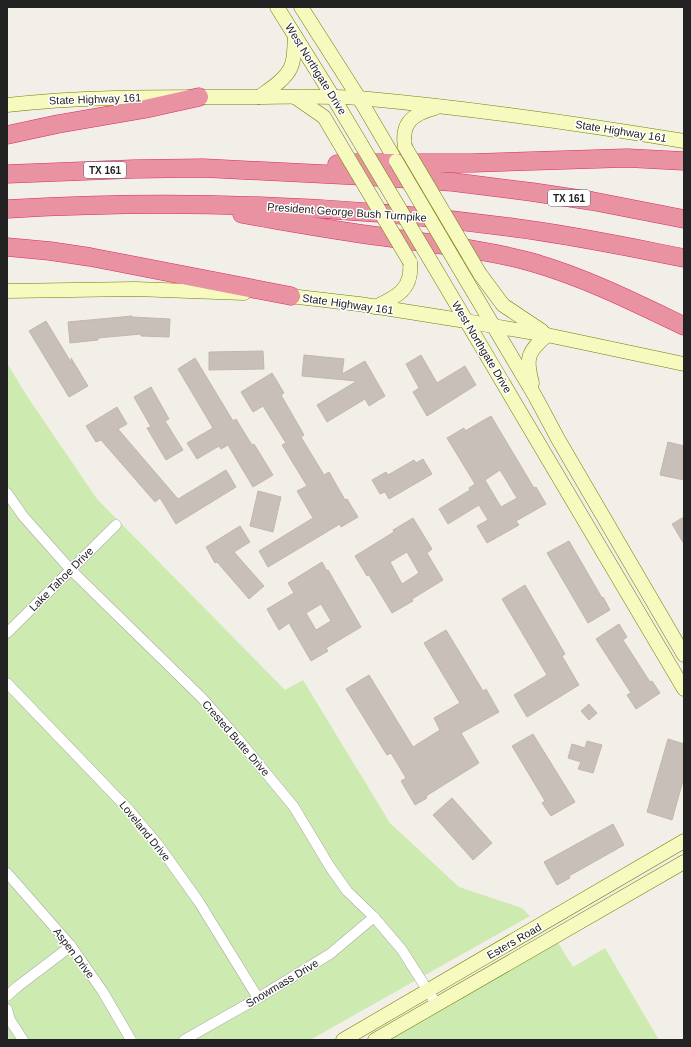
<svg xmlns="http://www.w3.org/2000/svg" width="691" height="1047" viewBox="0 0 691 1047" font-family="Helvetica,sans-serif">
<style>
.grass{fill:#cdebb0}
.building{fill:#c7bfb8;stroke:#c4b6ab;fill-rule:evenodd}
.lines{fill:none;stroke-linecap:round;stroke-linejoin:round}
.minor-casing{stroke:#a9a9a9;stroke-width:11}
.secondary-casing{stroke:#707d05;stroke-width:15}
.motorway-casing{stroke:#dc2a67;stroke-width:19}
.minor{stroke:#fff;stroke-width:10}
.secondary{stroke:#f7fabf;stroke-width:14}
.motorway{stroke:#e892a2;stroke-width:18}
.secondary-bridge-casing{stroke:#707d05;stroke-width:15;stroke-linecap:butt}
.secondary-bridge{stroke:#f7fabf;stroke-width:14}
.labels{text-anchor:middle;stroke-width:3;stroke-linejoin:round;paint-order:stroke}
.shield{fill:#fff;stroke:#646464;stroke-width:1}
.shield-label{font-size:10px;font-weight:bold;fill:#222}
.street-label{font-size:11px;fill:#222;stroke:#fff}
</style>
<rect width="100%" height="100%" fill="#f2efe9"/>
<g class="grass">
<polygon points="7,363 27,396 97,499 285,690 303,680 390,823 459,887 522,908 530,916 310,1040 7,1040"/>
<polygon points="557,941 573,967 605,948 659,1040 389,1040"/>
</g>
<g class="building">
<polygon points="132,316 132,317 170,319 169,337 141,336 141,334 98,338 98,340 70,343 68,322"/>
<polygon points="46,321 72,364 71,358 88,386 69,397 29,331"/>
<polygon points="263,351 264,369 209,370 209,352"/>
<polygon points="304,355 344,359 342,374 365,361 385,396 369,406 365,399 327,422 317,405 357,381 302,376"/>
<polygon points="421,355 437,383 465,366 476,385 427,416 413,392 419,388 406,364"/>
<polygon points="195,358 233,421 236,419 252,445 254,444 273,475 253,487 228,445 221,449 219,446 197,459 187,443 213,428 178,369"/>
<polygon points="272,373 284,393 281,395 304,435 301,437 324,475 329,472 345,500 347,499 358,517 341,527 340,524 268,567 259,551 313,518 297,491 307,486 282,445 286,443 263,406 253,412 241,392"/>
<polygon points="151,387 169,419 165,421 183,450 166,460 147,428 151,427 134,397"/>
<polygon points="117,407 127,424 118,429 178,499 226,470 236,487 176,524 160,498 155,502 101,440 96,442 86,426"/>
<path d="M 491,416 L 534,488 L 536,487 L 546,504 L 516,521 L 519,525 L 487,543 L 477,526 L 488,520 L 479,505 L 448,524 L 439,509 L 470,490 L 469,488 L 475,484 L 447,438 L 464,428 L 465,431 ZM 500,470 L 517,498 L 501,507 L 485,480 Z"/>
<polygon points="668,442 684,446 684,480 660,475"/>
<polygon points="423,459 432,474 389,499 385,492 380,494 372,480 386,472 388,475 414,460 416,463"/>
<polygon points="258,491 281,497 273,532 250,526"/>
<polygon points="684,517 684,544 672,524"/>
<path d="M 413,518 L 432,549 L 427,553 L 443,580 L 412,599 L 413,601 L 392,613 L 369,575 L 367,576 L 355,556 L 394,532 L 393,530 ZM 407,552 L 419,573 L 402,584 L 390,562 Z"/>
<polygon points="240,526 250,542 234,552 264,586 249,599 217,562 215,563 206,547"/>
<polygon points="569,541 602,598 603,597 610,610 588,623 547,553"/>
<path d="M 322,562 L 327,571 L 328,570 L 361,627 L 326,648 L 328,651 L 311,661 L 289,623 L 279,630 L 267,609 L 294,593 L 288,583 ZM 321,604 L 331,621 L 316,630 L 306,613 Z"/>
<polygon points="525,585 565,654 562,656 579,685 527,717 514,695 547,675 502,599"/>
<polygon points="619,624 627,637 623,640 650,682 652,681 660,693 636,709 627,695 631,693 596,639"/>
<polygon points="446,630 483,691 486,689 499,712 461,733 479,763 426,796 427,798 415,805 401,781 406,778 391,753 387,755 346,689 369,675 413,747 440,730 434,718 460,703 424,643"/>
<polygon points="589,704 597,713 589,720 581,711"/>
<polygon points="533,734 575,802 551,816 542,803 545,801 512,746"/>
<polygon points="668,739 684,744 684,777 672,820 647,812"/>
<polygon points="587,741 602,745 593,773 578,769 581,762 568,758 572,744 585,748"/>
<polygon points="452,798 492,843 473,860 433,815"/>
<polygon points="613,824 624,845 569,876 570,878 557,885 544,862"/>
</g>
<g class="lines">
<g class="minor-casing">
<g id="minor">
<polyline points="7,493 23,516 70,569 202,698 238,739 294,807 330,867 347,891 374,917 402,950 437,1005"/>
<polyline points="7,633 116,525"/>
<polyline points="7,683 129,810 159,846 199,902 258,998"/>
<polyline points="7,873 71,946 103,992 131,1040"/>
<polyline points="7,996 17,987 71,946"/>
<polyline points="7,1009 10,1020 23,1040"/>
<polyline points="184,1040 258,998 330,954 374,917"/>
</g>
</g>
<g class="secondary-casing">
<g id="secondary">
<polyline points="277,7 333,97 361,144"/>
<polyline points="301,7 359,98 396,161"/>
<path d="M 259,97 C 270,89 285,80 291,67 C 295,58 294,46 295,36"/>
<polyline points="295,97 324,117 337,139"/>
<path d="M 7,105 C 85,96 164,97 243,97 C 281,97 320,95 359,98 C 468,108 576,123 684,141"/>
<path d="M 405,147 C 401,123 412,114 435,108"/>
<polyline points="432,263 684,689"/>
<polyline points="456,263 535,396 558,439 684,655"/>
<polyline points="480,274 503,305 542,331"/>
<polyline points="7,291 135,289 244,293"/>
<polyline points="281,295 359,304 466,321 493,326 547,335 684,364"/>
<path d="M 375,307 C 397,297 413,289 410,262"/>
<path d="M 532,383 C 525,357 528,352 547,335"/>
<polyline points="343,1040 684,841"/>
<polyline points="375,1040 684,862"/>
</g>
</g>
<g class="motorway-casing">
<g id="motorway">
<polyline points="7,135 58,124 145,109 199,97"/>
<polyline points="337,164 357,163 472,163 627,158 684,161"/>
<polyline points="7,174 134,169 203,168 363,176 453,182 532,192 592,201 684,219"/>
<path d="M 7,209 C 177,199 347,205 516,228 C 572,235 628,247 684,258"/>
<path d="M 242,214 C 289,222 337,231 385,237 C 434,244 483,249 531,262 C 584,277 634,302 684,326"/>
<polyline points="7,247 50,251 90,257 291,296"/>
</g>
</g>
<use href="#minor" class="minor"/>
<use href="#secondary" class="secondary"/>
<use href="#motorway" class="motorway"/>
<g class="secondary-bridge-casing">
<g id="secondary-bridge">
<polyline points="337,139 410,262"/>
<polyline points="361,144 432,263"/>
<polyline points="405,147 480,274"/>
<polyline points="396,161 456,263"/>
</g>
</g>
<use href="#secondary-bridge" class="secondary-bridge"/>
</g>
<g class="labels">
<g class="shield">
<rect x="84" y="162" width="42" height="16" rx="3"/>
<rect x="548" y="190" width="42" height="16" rx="3"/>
</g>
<g class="shield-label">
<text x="105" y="174">TX 161</text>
<text x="569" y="202">TX 161</text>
</g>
<g class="street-label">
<text transform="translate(316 69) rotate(58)" y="4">West Northgate Drive</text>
<text transform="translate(95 99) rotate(-2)" y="4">State Highway 161</text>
<text transform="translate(621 131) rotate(9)" y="4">State Highway 161</text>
<text transform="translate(347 212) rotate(4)" y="4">President George Bush Turnpike</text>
<text transform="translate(348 304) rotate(8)" y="4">State Highway 161</text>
<text transform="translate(482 347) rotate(59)" y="4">West Northgate Drive</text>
<text transform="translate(61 579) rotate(-45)" y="4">Lake Tahoe Drive</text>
<text transform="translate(236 738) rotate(49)" y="4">Crested Butte Drive</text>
<text transform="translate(145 831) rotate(51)" y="4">Loveland Drive</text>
<text transform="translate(514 941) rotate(-30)" y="4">Esters Road</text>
<text transform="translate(74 953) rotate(53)" y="4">Aspen Drive</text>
<text transform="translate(282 983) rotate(-31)" y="4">Snowmass Drive</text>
</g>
</g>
<rect width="691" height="1047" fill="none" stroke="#222222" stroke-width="16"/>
</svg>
